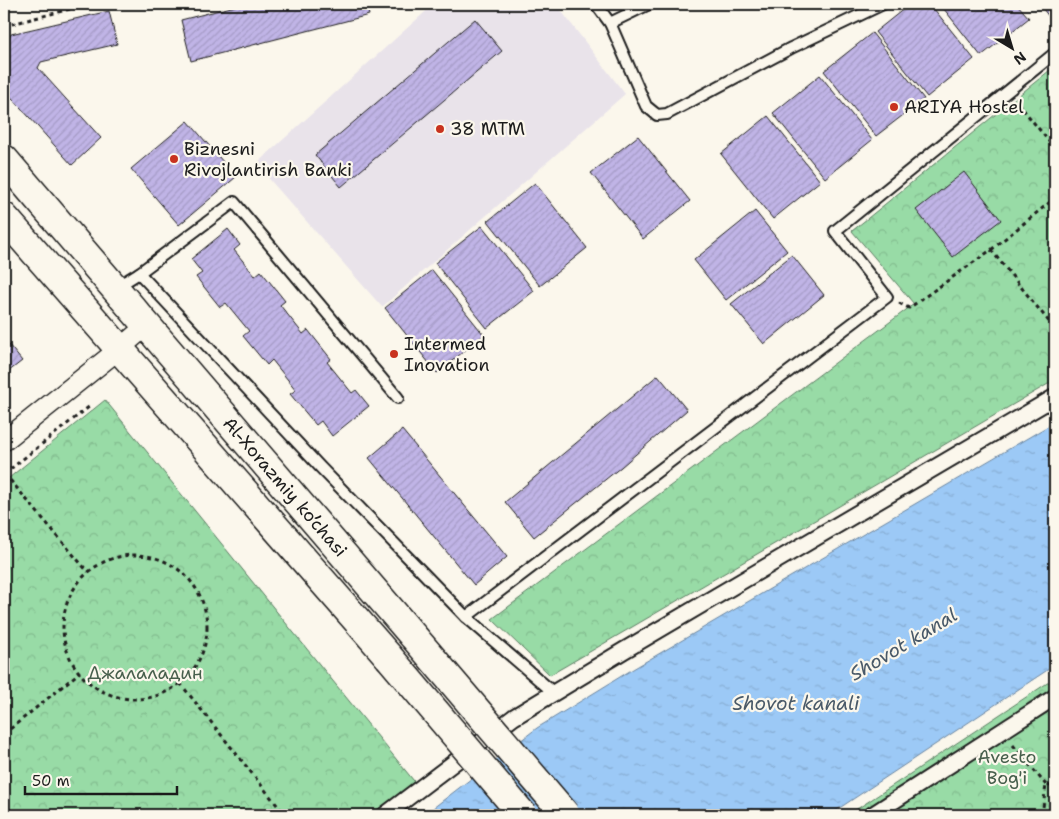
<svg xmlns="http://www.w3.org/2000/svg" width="1059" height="819" viewBox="0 0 1059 819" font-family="'Shantell Sans',sans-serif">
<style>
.built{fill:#e9e3ea}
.park{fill:url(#park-crowns);stroke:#5a7c61}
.water{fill:url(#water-ripples);stroke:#69849f}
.building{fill:url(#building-hatch);stroke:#1c1c1c}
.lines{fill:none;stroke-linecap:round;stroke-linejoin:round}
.service-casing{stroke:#1c1c1c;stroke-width:14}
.pedestrian-casing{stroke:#1c1c1c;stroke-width:19}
.minor-casing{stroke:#1c1c1c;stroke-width:22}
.primary-casing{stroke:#1c1c1c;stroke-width:31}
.path{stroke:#1c1c1c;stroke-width:3;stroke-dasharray:4 4;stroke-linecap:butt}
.service{stroke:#fbf7ec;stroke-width:10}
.pedestrian{stroke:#fbf7ec;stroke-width:15}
.minor{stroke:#fbf7ec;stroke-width:19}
.primary{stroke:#fbf7ec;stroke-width:28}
.primary-bridge-casing{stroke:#1c1c1c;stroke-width:31;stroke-linecap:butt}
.primary-bridge{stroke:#fbf7ec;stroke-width:28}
.poi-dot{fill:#c8321e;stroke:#fbf7ec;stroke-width:2}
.labels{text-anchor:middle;stroke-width:4.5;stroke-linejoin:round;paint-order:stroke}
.poi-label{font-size:18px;fill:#1c1c1c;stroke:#fbf7ec;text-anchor:start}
.street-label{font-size:18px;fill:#1c1c1c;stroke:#fbf7ec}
.park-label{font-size:18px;fill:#475f4c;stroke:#fbf7ec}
.water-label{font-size:19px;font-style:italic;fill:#495968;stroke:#fbf7ec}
</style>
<defs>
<pattern id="park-crowns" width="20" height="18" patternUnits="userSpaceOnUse" patternTransform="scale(1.25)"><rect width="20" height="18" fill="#98dba6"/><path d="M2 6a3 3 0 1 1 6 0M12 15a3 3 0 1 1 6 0" fill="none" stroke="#82bb8e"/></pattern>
<pattern id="water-ripples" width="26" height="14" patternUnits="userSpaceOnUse" patternTransform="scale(1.25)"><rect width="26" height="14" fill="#9cc9f6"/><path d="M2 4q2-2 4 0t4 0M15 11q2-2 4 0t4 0" fill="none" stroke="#86acd2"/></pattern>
<pattern id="building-hatch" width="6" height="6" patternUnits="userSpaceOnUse" patternTransform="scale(1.25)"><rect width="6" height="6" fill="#c0b4e6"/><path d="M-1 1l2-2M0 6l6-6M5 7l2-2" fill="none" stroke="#a49ac5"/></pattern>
</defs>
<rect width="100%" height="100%" fill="#fbf7ec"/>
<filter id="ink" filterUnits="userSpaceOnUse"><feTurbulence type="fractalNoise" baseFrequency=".02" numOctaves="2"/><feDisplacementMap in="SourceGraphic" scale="10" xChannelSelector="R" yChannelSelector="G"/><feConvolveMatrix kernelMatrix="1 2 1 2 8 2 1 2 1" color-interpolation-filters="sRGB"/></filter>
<g filter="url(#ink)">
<polygon class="built" points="434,4 556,4 625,94 382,307 256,164"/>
<g class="park">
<polygon points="1055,66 1055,380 550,675 492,619 914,304 852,231"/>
<polygon points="105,400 418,786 377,815 4,815 4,482"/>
<polygon points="1055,678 1055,815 848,815"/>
</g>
<polygon class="water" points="1055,422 1055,665 829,815 424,815 537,728 633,669"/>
<g class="building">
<polygon points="243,4 366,4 369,15 191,61 181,20"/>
<polygon points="910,4 930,4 974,59 927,97 875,32"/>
<polygon points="940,4 1017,4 1029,18 981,56"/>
<polygon points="1039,4 1055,4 1055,14 1050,18"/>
<polygon points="109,11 117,44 41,62 38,68 101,138 72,165 4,89 4,48 11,34"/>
<polygon points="475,19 502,51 341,187 315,155"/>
<polygon points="872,33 924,99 876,136 824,71"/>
<polygon points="820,75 872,140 825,178 773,113"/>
<polygon points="768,116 820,181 773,219 721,154"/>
<polygon points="188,121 236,177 179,225 131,169"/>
<polygon points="638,136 690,201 643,239 591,173"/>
<polygon points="964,172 1001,220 953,257 916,210"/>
<polygon points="535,183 587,248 540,286 488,221"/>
<polygon points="755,211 787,251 726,300 694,260"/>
<polygon points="482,226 534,291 487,328 435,263"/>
<polygon points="228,229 240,245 234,250 255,276 261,271 285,301 280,305 303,334 308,330 331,359 327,362 352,393 356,390 369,406 332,436 321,421 316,425 290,394 296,390 272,360 267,365 243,336 249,331 226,303 220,307 196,277 202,273 191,259"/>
<polygon points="792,255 824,295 764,344 731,304"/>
<polygon points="432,270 484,335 437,373 385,308"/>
<polygon points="4,339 22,361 4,375"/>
<polygon points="658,375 687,410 621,467 534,537 505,502"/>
<polygon points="402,430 507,557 474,585 369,458"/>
</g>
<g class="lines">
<g class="service-casing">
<g id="service">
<polyline points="596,4 610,23 646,106 657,115 667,114 791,48 883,4"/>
<polyline points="610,23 649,4"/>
<polyline points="139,273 234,202 398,398"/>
<polyline points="115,288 139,273 320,467 466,617 887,297 835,231 1055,53"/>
<polyline points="466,617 554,693"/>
</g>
</g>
<g class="pedestrian-casing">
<g id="pedestrian">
<polyline points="385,815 514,717 623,651 1055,397"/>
<polyline points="872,815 1055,697"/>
</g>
</g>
<g class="minor-casing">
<polyline id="minor" points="4,441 118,350 146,326"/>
</g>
<g class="primary-casing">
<g id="primary">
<polyline points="4,159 414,637"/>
<polyline points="4,217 389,657"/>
</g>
</g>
<g class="path">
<polyline points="4,26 90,4"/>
<polyline points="1018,103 1055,149"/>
<polyline points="991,250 1055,329"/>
<polyline points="899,303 909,308 991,250 1055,198"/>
<polyline points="4,474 90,406"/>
<polyline points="5,474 88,572"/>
<circle cx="135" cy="627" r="72"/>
<polyline points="180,683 285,815"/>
<polyline points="4,734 80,672"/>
<polyline points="1013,745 1046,785"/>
<polyline points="1042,815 1046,785 1055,787"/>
</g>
<use href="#service" class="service"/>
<use href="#pedestrian" class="pedestrian"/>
<use href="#minor" class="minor"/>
<use href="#primary" class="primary"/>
<g class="primary-bridge-casing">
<g id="primary-bridge">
<polyline points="414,637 566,815"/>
<polyline points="389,657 523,815"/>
</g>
</g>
<use href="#primary-bridge" class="primary-bridge"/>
</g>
</g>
<g class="poi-dot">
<circle cx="894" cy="107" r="5"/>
<circle cx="440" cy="129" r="5"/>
<circle cx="174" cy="159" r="5"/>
<circle cx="394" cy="354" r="5"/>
</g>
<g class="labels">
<g class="poi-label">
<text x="904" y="113">ARIYA Hostel</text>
<text x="450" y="135">38 MTM</text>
<text x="184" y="155">Biznesni<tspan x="184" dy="21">Rivojlantirish Banki</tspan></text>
<text x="404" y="350">Intermed<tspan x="404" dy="21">Inovation</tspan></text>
</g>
<g class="street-label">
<text transform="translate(285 487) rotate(49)" y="6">Al-Xorazmiy ko’chasi</text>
</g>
<g class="park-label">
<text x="145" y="679">Джалаладин</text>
<text x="1007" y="763">Avesto<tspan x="1007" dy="21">Bog'i</tspan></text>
</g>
<g class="water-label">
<text transform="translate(903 644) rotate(-31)" y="7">Shovot kanal</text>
<text x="796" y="710">Shovot kanali</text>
</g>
</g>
<rect width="1059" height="819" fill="none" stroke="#fbf7ec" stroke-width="20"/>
<rect x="10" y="10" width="1039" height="799" fill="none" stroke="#1c1c1c" stroke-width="2" filter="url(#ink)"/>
<g transform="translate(1012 48) rotate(142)" stroke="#fbf7ec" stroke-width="4" paint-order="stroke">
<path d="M0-4L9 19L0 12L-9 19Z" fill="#1c1c1c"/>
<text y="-8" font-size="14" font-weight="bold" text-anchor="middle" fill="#1c1c1c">N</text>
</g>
<path d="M25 786v8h152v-8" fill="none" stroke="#1c1c1c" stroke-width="2.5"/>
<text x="32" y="786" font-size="15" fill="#1c1c1c" stroke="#fbf7ec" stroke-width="4" paint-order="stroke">50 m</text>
</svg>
